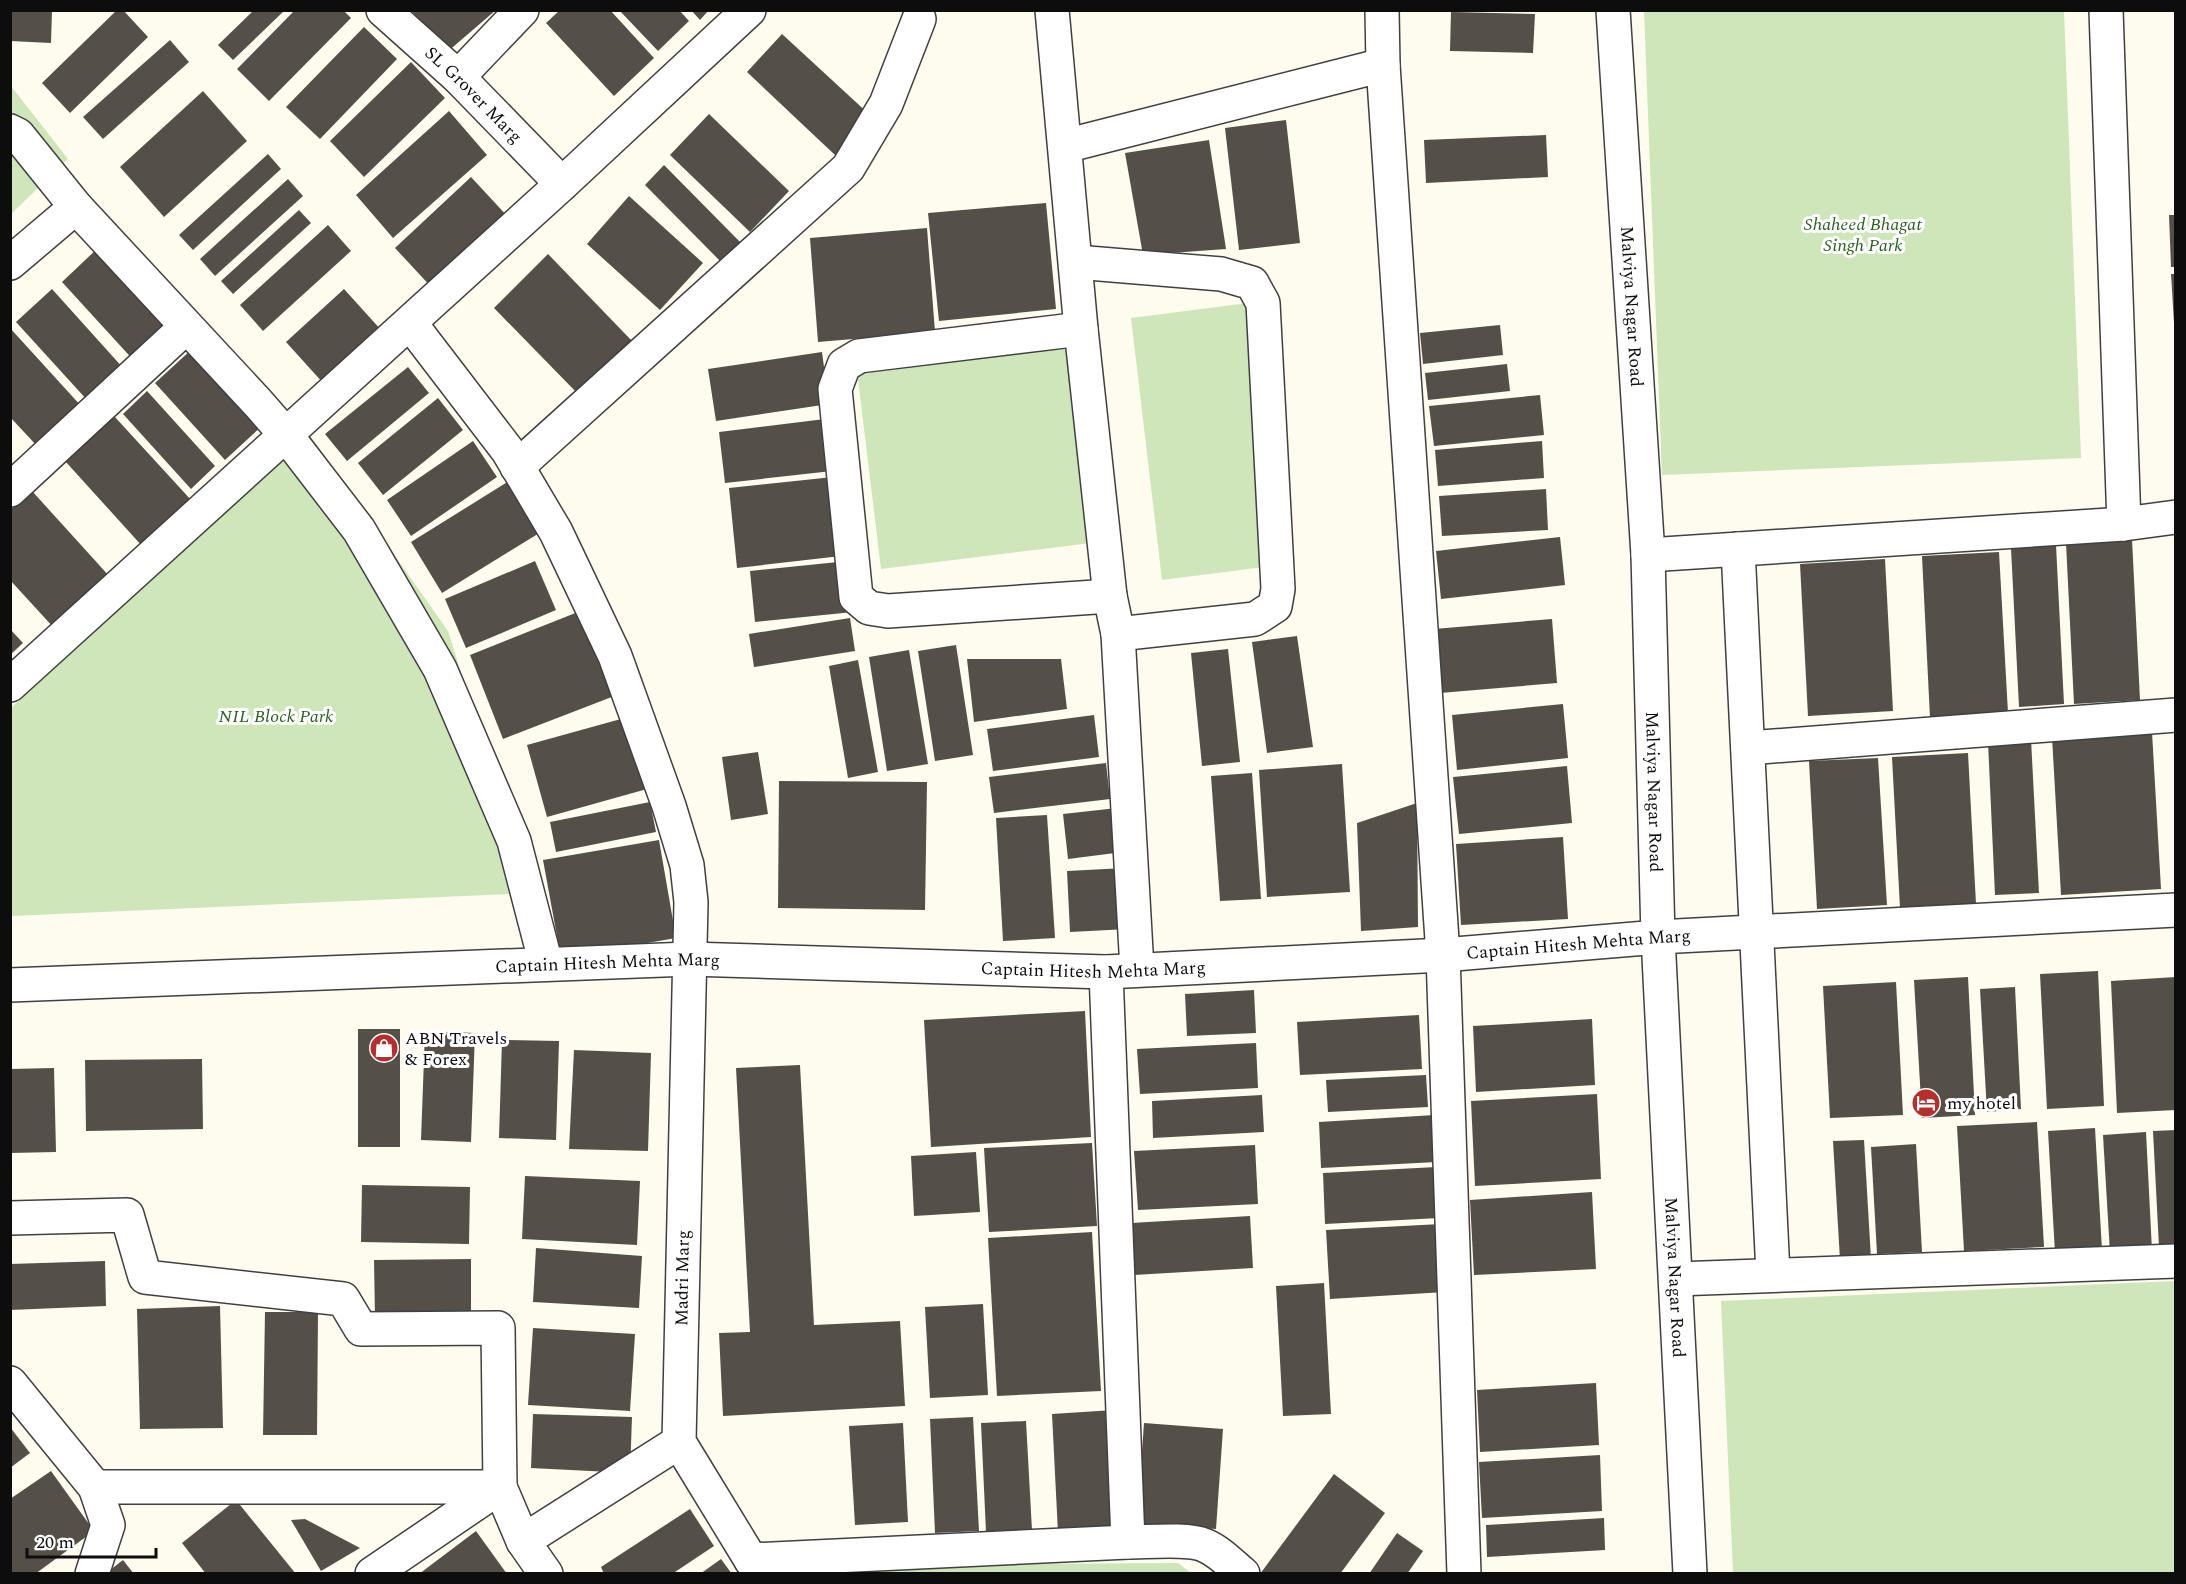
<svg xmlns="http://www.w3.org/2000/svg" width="2186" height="1584" viewBox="0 0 2186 1584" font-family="Spectral,serif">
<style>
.green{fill:#cee6ba}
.building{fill:#554f4a}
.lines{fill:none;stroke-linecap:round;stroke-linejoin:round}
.minor-casing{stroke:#404040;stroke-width:36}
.minor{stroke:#fff;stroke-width:33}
.labels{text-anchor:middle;stroke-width:6;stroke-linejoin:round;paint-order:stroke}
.street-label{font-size:18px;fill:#0d0d0d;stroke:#fff}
.park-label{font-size:18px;font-style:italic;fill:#2b6022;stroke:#fff}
.poi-label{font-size:18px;fill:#0d0d0d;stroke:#fff;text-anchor:start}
</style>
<rect width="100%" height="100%" fill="#fefcee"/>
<g class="green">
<polygon points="1644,11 2064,11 2081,458 1662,475"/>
<polygon points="11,86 68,159 11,214"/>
<polygon points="1248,303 1280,565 1162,580 1131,318"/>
<polygon points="1075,343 1099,542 881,569 857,371"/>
<polygon points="305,428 448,631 531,893 11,916 11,708"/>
<polygon points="2175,1281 2175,1573 1733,1573 1721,1301"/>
<polygon points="1178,1563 1191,1573 840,1574 834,1565"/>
</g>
<g class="building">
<polygon points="10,10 52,10 51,43 10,41"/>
<polygon points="117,10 123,10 148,37 70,113 42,83"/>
<polygon points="254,10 285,10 233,60 218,45"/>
<polygon points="295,10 343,10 351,18 269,101 237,69"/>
<polygon points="411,10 496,10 446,53"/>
<polygon points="560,10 610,10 654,58 614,96 546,23"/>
<polygon points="619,10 679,10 689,21 658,51"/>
<polygon points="691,10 709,10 700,20"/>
<polygon points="1451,12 1535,14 1533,53 1450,51"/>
<polygon points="364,27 397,59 320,139 286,107"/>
<polygon points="782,34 871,116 835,155 747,72"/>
<polygon points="170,40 189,62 103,139 83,117"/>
<polygon points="411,62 445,98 364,177 330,141"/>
<polygon points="203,91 247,141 164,217 120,167"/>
<polygon points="449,111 487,155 393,238 356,195"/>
<polygon points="709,114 789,191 750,232 670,155"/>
<polygon points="1286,120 1300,243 1239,250 1225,128"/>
<polygon points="1546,135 1548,177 1426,183 1424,140"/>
<polygon points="1209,140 1226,249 1143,255 1125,153"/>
<polygon points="268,154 281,169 193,250 179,235"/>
<polygon points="664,165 742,244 723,264 645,185"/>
<polygon points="471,177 509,218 434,290 395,248"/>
<polygon points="288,179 303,196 215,276 200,259"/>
<polygon points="629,196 703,263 660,310 587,244"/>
<polygon points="1046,203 1056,309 939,321 928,213"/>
<polygon points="299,210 311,223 233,294 221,281"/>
<polygon points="2169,215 2176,215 2176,267 2171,267"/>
<polygon points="328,225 351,251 263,331 240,305"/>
<polygon points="927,228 935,332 818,342 810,238"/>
<polygon points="99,247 173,328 137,364 62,282"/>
<polygon points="548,254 633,342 579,395 494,308"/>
<polygon points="2171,274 2176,274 2176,323 2174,323"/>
<polygon points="52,289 124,369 88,401 16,322"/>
<polygon points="344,289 382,331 324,384 286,342"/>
<polygon points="1500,325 1503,355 1423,364 1420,333"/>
<polygon points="10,328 82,407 38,447 10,417"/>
<polygon points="192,349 264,424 225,460 155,383"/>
<polygon points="822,352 829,404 716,421 708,369"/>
<polygon points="1507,364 1510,391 1428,400 1425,373"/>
<polygon points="408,367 429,393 347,461 325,434"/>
<polygon points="147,391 215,466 191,489 123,414"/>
<polygon points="1540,395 1544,435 1434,446 1429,406"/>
<polygon points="438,398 463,430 383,495 358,463"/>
<polygon points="114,416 192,501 143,547 65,461"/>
<polygon points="825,419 832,471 725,483 719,432"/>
<polygon points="473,441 497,477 411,536 387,500"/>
<polygon points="1542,441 1544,478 1438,486 1435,450"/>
<polygon points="833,477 841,556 737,568 729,488"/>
<polygon points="509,481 541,532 442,593 411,542"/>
<polygon points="1546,489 1548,530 1442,536 1439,496"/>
<polygon points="32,491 110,577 54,628 10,580 10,510"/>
<polygon points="1560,537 1565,585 1441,599 1436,551"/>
<polygon points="2132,539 2140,700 2074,704 2066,543"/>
<polygon points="2056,545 2064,704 2019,707 2011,548"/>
<polygon points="1999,552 2008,713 1930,718 1922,556"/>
<polygon points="1885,559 1893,711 1808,716 1800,564"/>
<polygon points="535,561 556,610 466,648 445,599"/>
<polygon points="848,561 853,612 755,622 750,571"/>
<polygon points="588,608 622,693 503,739 470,655"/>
<polygon points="850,618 855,651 754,667 749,634"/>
<polygon points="1552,619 1557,683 1440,693 1434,629"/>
<polygon points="10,629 23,643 10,655"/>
<polygon points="1297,636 1313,747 1267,753 1252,642"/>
<polygon points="956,645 973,755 935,761 918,651"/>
<polygon points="1228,649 1240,762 1202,766 1191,653"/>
<polygon points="909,650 928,764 887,771 869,657"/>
<polygon points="967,659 1061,659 1067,709 974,722"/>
<polygon points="858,660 878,772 848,778 829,666"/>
<polygon points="1563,704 1568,758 1457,770 1452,715"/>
<polygon points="1094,715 1099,757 993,771 987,729"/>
<polygon points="628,717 647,789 547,817 527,745"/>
<polygon points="2152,732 2161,889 2061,895 2052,737"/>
<polygon points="2031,739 2039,893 1995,895 1988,742"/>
<polygon points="758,752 768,814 731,820 722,757"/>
<polygon points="1968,753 1976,904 1900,908 1892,757"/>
<polygon points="1878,758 1887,905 1817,909 1809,761"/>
<polygon points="1106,763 1110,799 994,813 989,777"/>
<polygon points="1342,764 1350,892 1267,897 1259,770"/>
<polygon points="1567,766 1572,823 1459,834 1453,777"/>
<polygon points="1252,773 1261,899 1220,901 1211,776"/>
<polygon points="779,781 927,782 925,910 778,908"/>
<polygon points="650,802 656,832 556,852 550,822"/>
<polygon points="1417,803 1418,927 1361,931 1357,823"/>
<polygon points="1117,808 1123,852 1068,859 1063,814"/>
<polygon points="1047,815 1055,938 1003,941 996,818"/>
<polygon points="1563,837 1568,919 1461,925 1456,844"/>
<polygon points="659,840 676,938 561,958 543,860"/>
<polygon points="1125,868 1128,929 1070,932 1067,871"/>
<polygon points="2098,971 2104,1106 2047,1109 2040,974"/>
<polygon points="1968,977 1975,1115 1922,1118 1914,980"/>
<polygon points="2176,977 2176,1110 2117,1113 2111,981"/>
<polygon points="1896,982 1903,1115 1830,1118 1823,986"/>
<polygon points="2015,987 2021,1109 1987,1112 1980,989"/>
<polygon points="1254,990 1256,1033 1187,1036 1185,994"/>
<polygon points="1085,1011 1091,1137 931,1147 924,1020"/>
<polygon points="1419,1015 1422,1069 1300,1075 1297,1022"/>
<polygon points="1592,1019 1595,1085 1476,1092 1473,1026"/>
<rect x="358" y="1029" width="42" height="118"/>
<polygon points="425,1031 475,1033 471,1142 421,1140"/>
<polygon points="502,1040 559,1041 556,1140 499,1138"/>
<polygon points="1256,1043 1258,1088 1140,1094 1137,1049"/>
<polygon points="574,1050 651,1053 648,1151 569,1149"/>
<polygon points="202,1059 203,1129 86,1131 85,1060"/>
<polygon points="800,1065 814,1325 900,1321 905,1406 723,1416 719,1333 750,1332 736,1068"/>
<polygon points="54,1068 56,1152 10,1153 10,1069"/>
<polygon points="1426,1075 1428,1107 1328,1112 1326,1080"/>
<polygon points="1597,1094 1601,1179 1475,1186 1471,1101"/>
<polygon points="1262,1095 1264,1132 1153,1138 1152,1101"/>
<polygon points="1435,1115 1437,1162 1321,1168 1319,1122"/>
<polygon points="2037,1122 2044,1247 1964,1251 1957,1126"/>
<polygon points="2095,1128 2102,1250 2055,1253 2048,1131"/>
<polygon points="2176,1130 2176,1246 2159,1247 2153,1131"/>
<polygon points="2146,1132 2152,1251 2110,1253 2103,1135"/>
<polygon points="1864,1140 1871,1259 1840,1260 1833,1141"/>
<polygon points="1092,1143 1097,1226 989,1232 984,1148"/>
<polygon points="1916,1144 1922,1252 1877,1254 1871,1147"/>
<polygon points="1255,1145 1258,1204 1138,1210 1134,1151"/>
<polygon points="976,1152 980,1212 914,1216 911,1156"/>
<polygon points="1436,1167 1439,1218 1325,1224 1323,1173"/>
<polygon points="525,1176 640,1181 637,1245 522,1239"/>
<polygon points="362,1185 470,1187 469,1244 361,1242"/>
<polygon points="1592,1192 1596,1269 1474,1275 1470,1200"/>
<polygon points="1250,1216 1253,1268 1134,1275 1131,1223"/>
<polygon points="1441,1224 1445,1292 1330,1299 1326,1230"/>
<polygon points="1092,1232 1101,1391 997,1396 988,1238"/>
<polygon points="536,1248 642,1256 639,1308 533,1302"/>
<polygon points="471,1259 471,1316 375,1317 374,1260"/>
<polygon points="105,1261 106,1306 10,1310 10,1264"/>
<polygon points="1324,1283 1331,1414 1283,1416 1276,1286"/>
<polygon points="983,1304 988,1395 930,1398 925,1307"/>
<polygon points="220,1306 223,1428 140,1429 137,1309"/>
<polygon points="265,1312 318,1312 317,1435 263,1435"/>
<polygon points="533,1328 635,1334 630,1411 528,1405"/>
<polygon points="1596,1383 1599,1445 1480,1452 1477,1390"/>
<polygon points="1114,1410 1120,1530 1058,1533 1052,1414"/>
<polygon points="533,1414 632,1417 630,1473 531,1468"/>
<polygon points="973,1417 979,1531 935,1533 930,1419"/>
<polygon points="1026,1421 1032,1530 986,1532 981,1423"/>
<polygon points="903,1423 908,1522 855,1525 849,1426"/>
<polygon points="1144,1423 1223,1429 1216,1529 1137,1524"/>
<polygon points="10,1427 30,1453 10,1468"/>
<polygon points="1600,1455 1602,1511 1482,1518 1479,1462"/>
<polygon points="51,1471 94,1531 35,1574 10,1574 10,1499"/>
<polygon points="1334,1474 1385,1513 1340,1574 1260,1574"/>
<polygon points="236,1500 296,1574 206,1574 182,1543"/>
<polygon points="690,1509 714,1546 672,1574 604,1574 601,1567"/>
<polygon points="1604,1518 1605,1550 1487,1557 1486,1525"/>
<polygon points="305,1519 360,1548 321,1571 291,1520"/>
<polygon points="476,1531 507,1574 419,1574"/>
<polygon points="1397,1533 1423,1551 1407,1574 1369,1574"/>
<polygon points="721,1559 732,1574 700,1574"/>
<polygon points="123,1560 134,1574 105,1574"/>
</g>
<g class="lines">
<g class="minor-casing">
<g id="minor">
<path id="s1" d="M 383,10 L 458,77 L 562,184"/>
<polyline points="1052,10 1081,329 1110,596 1118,634 1137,969"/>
<polyline points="1382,10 1383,65 1443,955 1464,1574"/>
<path id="s2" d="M 1613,10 L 1648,555 L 1658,937 L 1690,1574"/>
<polyline points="2106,10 2124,524"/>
<polyline points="458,77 522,10"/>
<polyline points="10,131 18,135 76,207"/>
<polyline points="1065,146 1383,65"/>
<polyline points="1076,262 1221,274 1252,283 1263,303 1278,589 1275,606 1255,619 1118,634"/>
<polyline points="10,263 76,207 258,403 286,435 359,530 440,669 514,841 546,964"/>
<polyline points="410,323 508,451 556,532 615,656 669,806 687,865 691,902 679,1442 751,1560 761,1574"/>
<polyline points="1081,329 859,356 844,365 835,389 856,597 869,608 888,611 1110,596"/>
<polyline points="517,467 848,168 886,104 919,19"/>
<polyline points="10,490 186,327"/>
<polyline points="1738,549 1773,1274"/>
<polyline points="1648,555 2124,524 2176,517"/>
<polyline points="10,685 562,184 749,10"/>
<polyline points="1748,748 2176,715"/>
<polyline points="1106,972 1128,1542"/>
<path id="s3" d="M 10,985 L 689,959 L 1106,972 L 1443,955 L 1658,937 L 2176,910"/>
<polyline points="10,1218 127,1215 145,1277 343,1299 361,1329 498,1328 500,1487 95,1487"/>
<polyline points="1676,1279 2176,1261"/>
<polyline points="10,1383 95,1487 108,1525 92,1574"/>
<polyline points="523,1541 679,1442"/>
<path d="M 751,1560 L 1128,1542 C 1147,1542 1188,1538 1204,1545 C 1219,1551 1231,1564 1243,1574"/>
<polyline points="372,1574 500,1487 523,1541 546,1574"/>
</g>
</g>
<use href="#minor" class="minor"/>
</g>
<defs>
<g id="shop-disc" transform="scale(1.5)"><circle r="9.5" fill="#b3302f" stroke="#fff"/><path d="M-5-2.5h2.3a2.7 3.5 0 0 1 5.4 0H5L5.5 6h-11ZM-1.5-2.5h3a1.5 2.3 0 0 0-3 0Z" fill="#fff"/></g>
<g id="hotel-disc" transform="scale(1.5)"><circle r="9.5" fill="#b3302f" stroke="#fff"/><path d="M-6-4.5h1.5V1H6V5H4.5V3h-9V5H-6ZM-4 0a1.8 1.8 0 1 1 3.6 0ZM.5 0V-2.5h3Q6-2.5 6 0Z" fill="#fff"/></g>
</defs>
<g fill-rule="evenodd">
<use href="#shop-disc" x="384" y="1048"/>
<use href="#hotel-disc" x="1926" y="1103"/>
</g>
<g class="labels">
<g class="street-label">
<text dy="6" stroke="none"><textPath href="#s1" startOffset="124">SL Grover Marg</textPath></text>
<text dy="6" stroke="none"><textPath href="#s2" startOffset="297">Malviya Nagar Road</textPath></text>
<text dy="6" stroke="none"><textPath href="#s2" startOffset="783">Malviya Nagar Road</textPath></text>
<text dy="6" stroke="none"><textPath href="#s3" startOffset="1570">Captain Hitesh Mehta Marg</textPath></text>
<text dy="6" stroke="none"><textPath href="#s3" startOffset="598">Captain Hitesh Mehta Marg</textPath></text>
<text dy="6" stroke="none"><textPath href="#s3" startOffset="1084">Captain Hitesh Mehta Marg</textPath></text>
<text dy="6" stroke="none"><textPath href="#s2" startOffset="1269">Malviya Nagar Road</textPath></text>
<text transform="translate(682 1278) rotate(-89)" y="6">Madri Marg</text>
</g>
<g class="park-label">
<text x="1863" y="230">Shaheed Bhagat<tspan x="1863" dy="21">Singh Park</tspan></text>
<text x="276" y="722">NIL Block Park</text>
</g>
<g class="poi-label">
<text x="405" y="1044">ABN Travels<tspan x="405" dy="21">&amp; Forex</tspan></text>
<text x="1947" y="1109">my hotel</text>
</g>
</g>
<rect width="2186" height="1584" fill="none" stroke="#0d0d0d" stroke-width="24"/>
<path d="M27 1548v9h129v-9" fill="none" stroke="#0d0d0d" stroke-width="3"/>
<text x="36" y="1548" font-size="18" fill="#0d0d0d" stroke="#ffffff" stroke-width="4.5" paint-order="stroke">20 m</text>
</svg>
